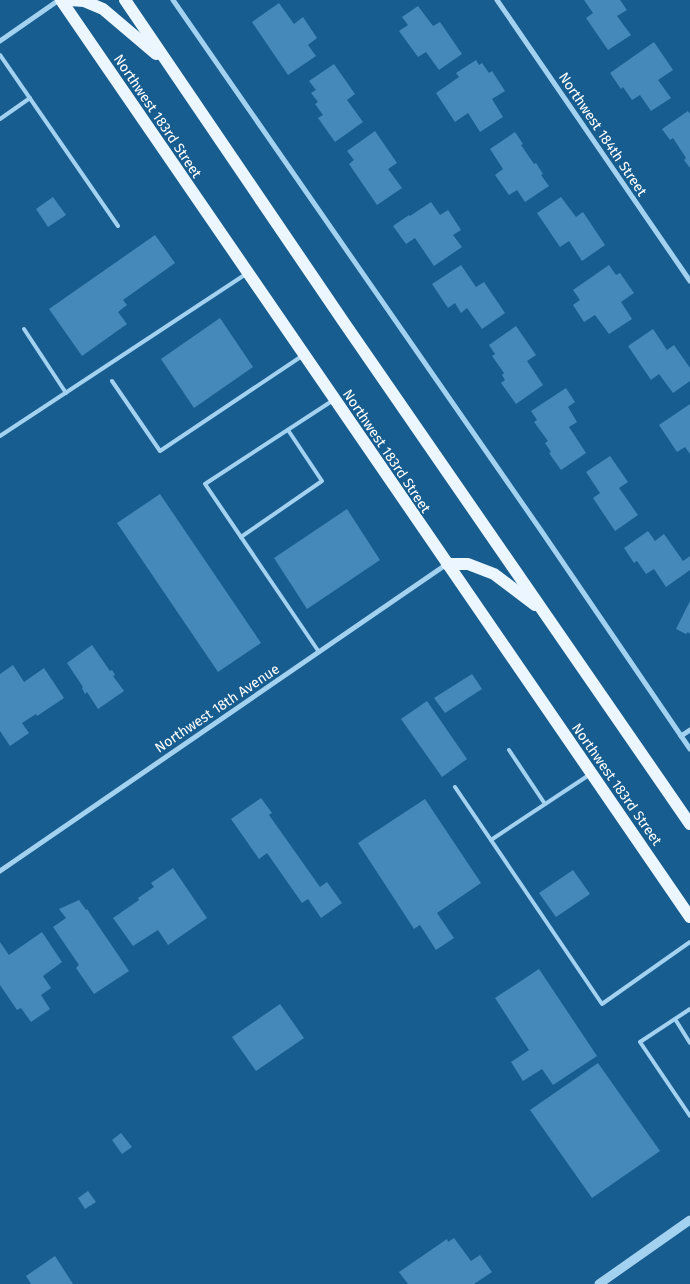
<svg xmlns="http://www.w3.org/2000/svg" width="690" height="1284" viewBox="0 0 690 1284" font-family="'Fira Sans',sans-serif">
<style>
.building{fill:#4489b9}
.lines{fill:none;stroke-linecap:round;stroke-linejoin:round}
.service{stroke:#a3d1f0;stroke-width:4}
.minor{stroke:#a3d1f0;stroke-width:5}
.tertiary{stroke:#a3d1f0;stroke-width:9}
.primary{stroke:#ecf6ff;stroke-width:12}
.labels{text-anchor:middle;stroke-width:4;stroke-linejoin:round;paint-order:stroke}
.street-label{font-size:14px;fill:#fff;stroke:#175d8f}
</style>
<rect width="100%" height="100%" fill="#175d8f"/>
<g class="building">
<polygon points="584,0 620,0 627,10 617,16 631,35 608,50 586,18 593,13"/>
<polygon points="279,3 294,24 303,17 317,38 308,45 316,56 288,75 252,22"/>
<polygon points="418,6 433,26 440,22 462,54 439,70 426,52 418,57 399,31 408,25 402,17"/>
<polygon points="654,42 673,70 658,80 671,98 651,111 640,95 632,100 623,87 621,89 610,73"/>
<polygon points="476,60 479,65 482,63 489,73 492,71 505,91 492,99 503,117 480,132 468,113 455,122 436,93 459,77 456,73"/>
<polygon points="334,64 355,94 347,100 363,122 335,142 318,118 323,115 315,104 318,102 311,93 316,90 309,81"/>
<polygon points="688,111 690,114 690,168 684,160 686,158 673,138 670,140 662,129"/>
<polygon points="375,131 397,163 388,169 402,188 377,205 349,164 354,160 347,151"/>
<polygon points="515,132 523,144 521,145 534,164 536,163 543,174 541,175 549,186 525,202 517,190 509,195 495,175 503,169 490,149"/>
<polygon points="53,197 66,215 48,227 36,209"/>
<polygon points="561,197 576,217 583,212 605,245 582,261 569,241 560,247 537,213"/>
<polygon points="431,202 440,215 448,210 461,230 453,235 462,247 434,266 415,238 406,244 393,226 409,215 410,216"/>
<polygon points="155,235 175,263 123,300 127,305 118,312 127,324 82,356 49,309"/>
<polygon points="461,265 476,287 484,282 505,313 482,329 467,308 461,313 455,303 448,308 432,284"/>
<polygon points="609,265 616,275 620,273 634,293 621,302 632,319 609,334 595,315 584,322 573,305 580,300 573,290"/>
<polygon points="220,318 253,367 194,408 161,359"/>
<polygon points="516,326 536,355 527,361 543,385 516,404 501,383 505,380 502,375 504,373 492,356 495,354 489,345"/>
<polygon points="653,329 667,350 674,345 690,368 690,381 673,393 659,374 651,380 628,346"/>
<polygon points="566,388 575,402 568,407 577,422 569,427 586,453 561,470 549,453 551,452 545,443 548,441 534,422 537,420 531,411"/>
<polygon points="690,404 690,454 685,447 677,452 659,425"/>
<polygon points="610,456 628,482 619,488 638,515 615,531 593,498 600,493 586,472"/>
<polygon points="160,494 261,643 218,672 117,523"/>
<polygon points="347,509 380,560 307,609 274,558"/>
<polygon points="648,531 655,541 664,534 683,561 690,556 690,570 666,587 654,569 646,574 637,561 634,563 624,548"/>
<polygon points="690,601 690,634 688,632 686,634 676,629"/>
<polygon points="92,645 110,671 112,670 115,675 113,676 124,691 98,709 87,692 85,694 82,688 83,687 67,663"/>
<polygon points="13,665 24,682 44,668 64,698 37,716 36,714 22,723 29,733 10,746 0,731 0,674"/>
<polygon points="472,674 482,689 445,713 434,698"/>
<polygon points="427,701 467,759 442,777 401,719"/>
<polygon points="261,798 272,813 269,815 320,887 327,882 342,903 321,918 308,899 302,903 267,853 259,859 231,819"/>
<polygon points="425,799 481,883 437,913 454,938 436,950 420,925 414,929 358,843"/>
<polygon points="173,868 207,918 168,945 158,930 133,946 113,918 139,900 138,898 154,887 151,883"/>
<polygon points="573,870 590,894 556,917 539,893"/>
<polygon points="79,900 86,910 87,909 129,971 94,994 76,968 79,965 53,927 66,918 59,909"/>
<polygon points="42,932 62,962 43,976 51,988 41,995 50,1009 31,1022 21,1008 17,1010 0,985 0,942 9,955"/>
<polygon points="539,969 597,1056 553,1085 542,1069 523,1081 511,1062 529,1050 495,998"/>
<polygon points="280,1004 304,1038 256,1071 232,1037"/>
<polygon points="598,1063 660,1151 592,1198 530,1110"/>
<polygon points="121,1133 132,1147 122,1154 112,1140"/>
<polygon points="88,1191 96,1202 85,1209 78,1198"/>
<polygon points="454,1238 471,1261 480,1255 492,1272 474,1284 408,1284 399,1272 447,1239 448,1242"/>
<polygon points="55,1256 73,1284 31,1284 26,1276"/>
</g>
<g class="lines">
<g class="service">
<polyline points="0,55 118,226"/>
<polyline points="0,119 30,98"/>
<polyline points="24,329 66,393"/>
<polyline points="112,381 160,451 302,356"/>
<polyline points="0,436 246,274"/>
<polyline points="241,537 322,481 288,430"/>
<polyline points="319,652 205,484 332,401"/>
<polyline points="509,750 545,804"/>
<polyline points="455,787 602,1004 690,942"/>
<polyline points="491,840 589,775"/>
<polyline points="690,1009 640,1042 690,1116"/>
<polyline points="675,1019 690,1043"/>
</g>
<g class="minor">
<polyline points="173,0 540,529 690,749"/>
<polyline points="497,0 690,281"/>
<polyline points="0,41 59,0"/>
<polyline points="681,736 690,730"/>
<polyline points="0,871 447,564"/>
</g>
<polyline class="tertiary" points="599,1284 690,1220"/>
<g class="primary">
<polyline points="61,0 690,917"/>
<polyline points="70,0 84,1 103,9 156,54"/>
<polyline points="125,0 343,321 690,824"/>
<polyline points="447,564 468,564 494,574 535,605"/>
</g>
</g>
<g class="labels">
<g class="street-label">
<text transform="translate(158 116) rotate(56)" y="5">Northwest 183rd Street</text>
<text transform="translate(603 134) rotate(56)" y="5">Northwest 184th Street</text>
<text transform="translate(387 451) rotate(56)" y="5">Northwest 183rd Street</text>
<text transform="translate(217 708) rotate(-34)" y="5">Northwest 18th Avenue</text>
<text transform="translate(617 784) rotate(55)" y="5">Northwest 183rd Street</text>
</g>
</g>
</svg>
